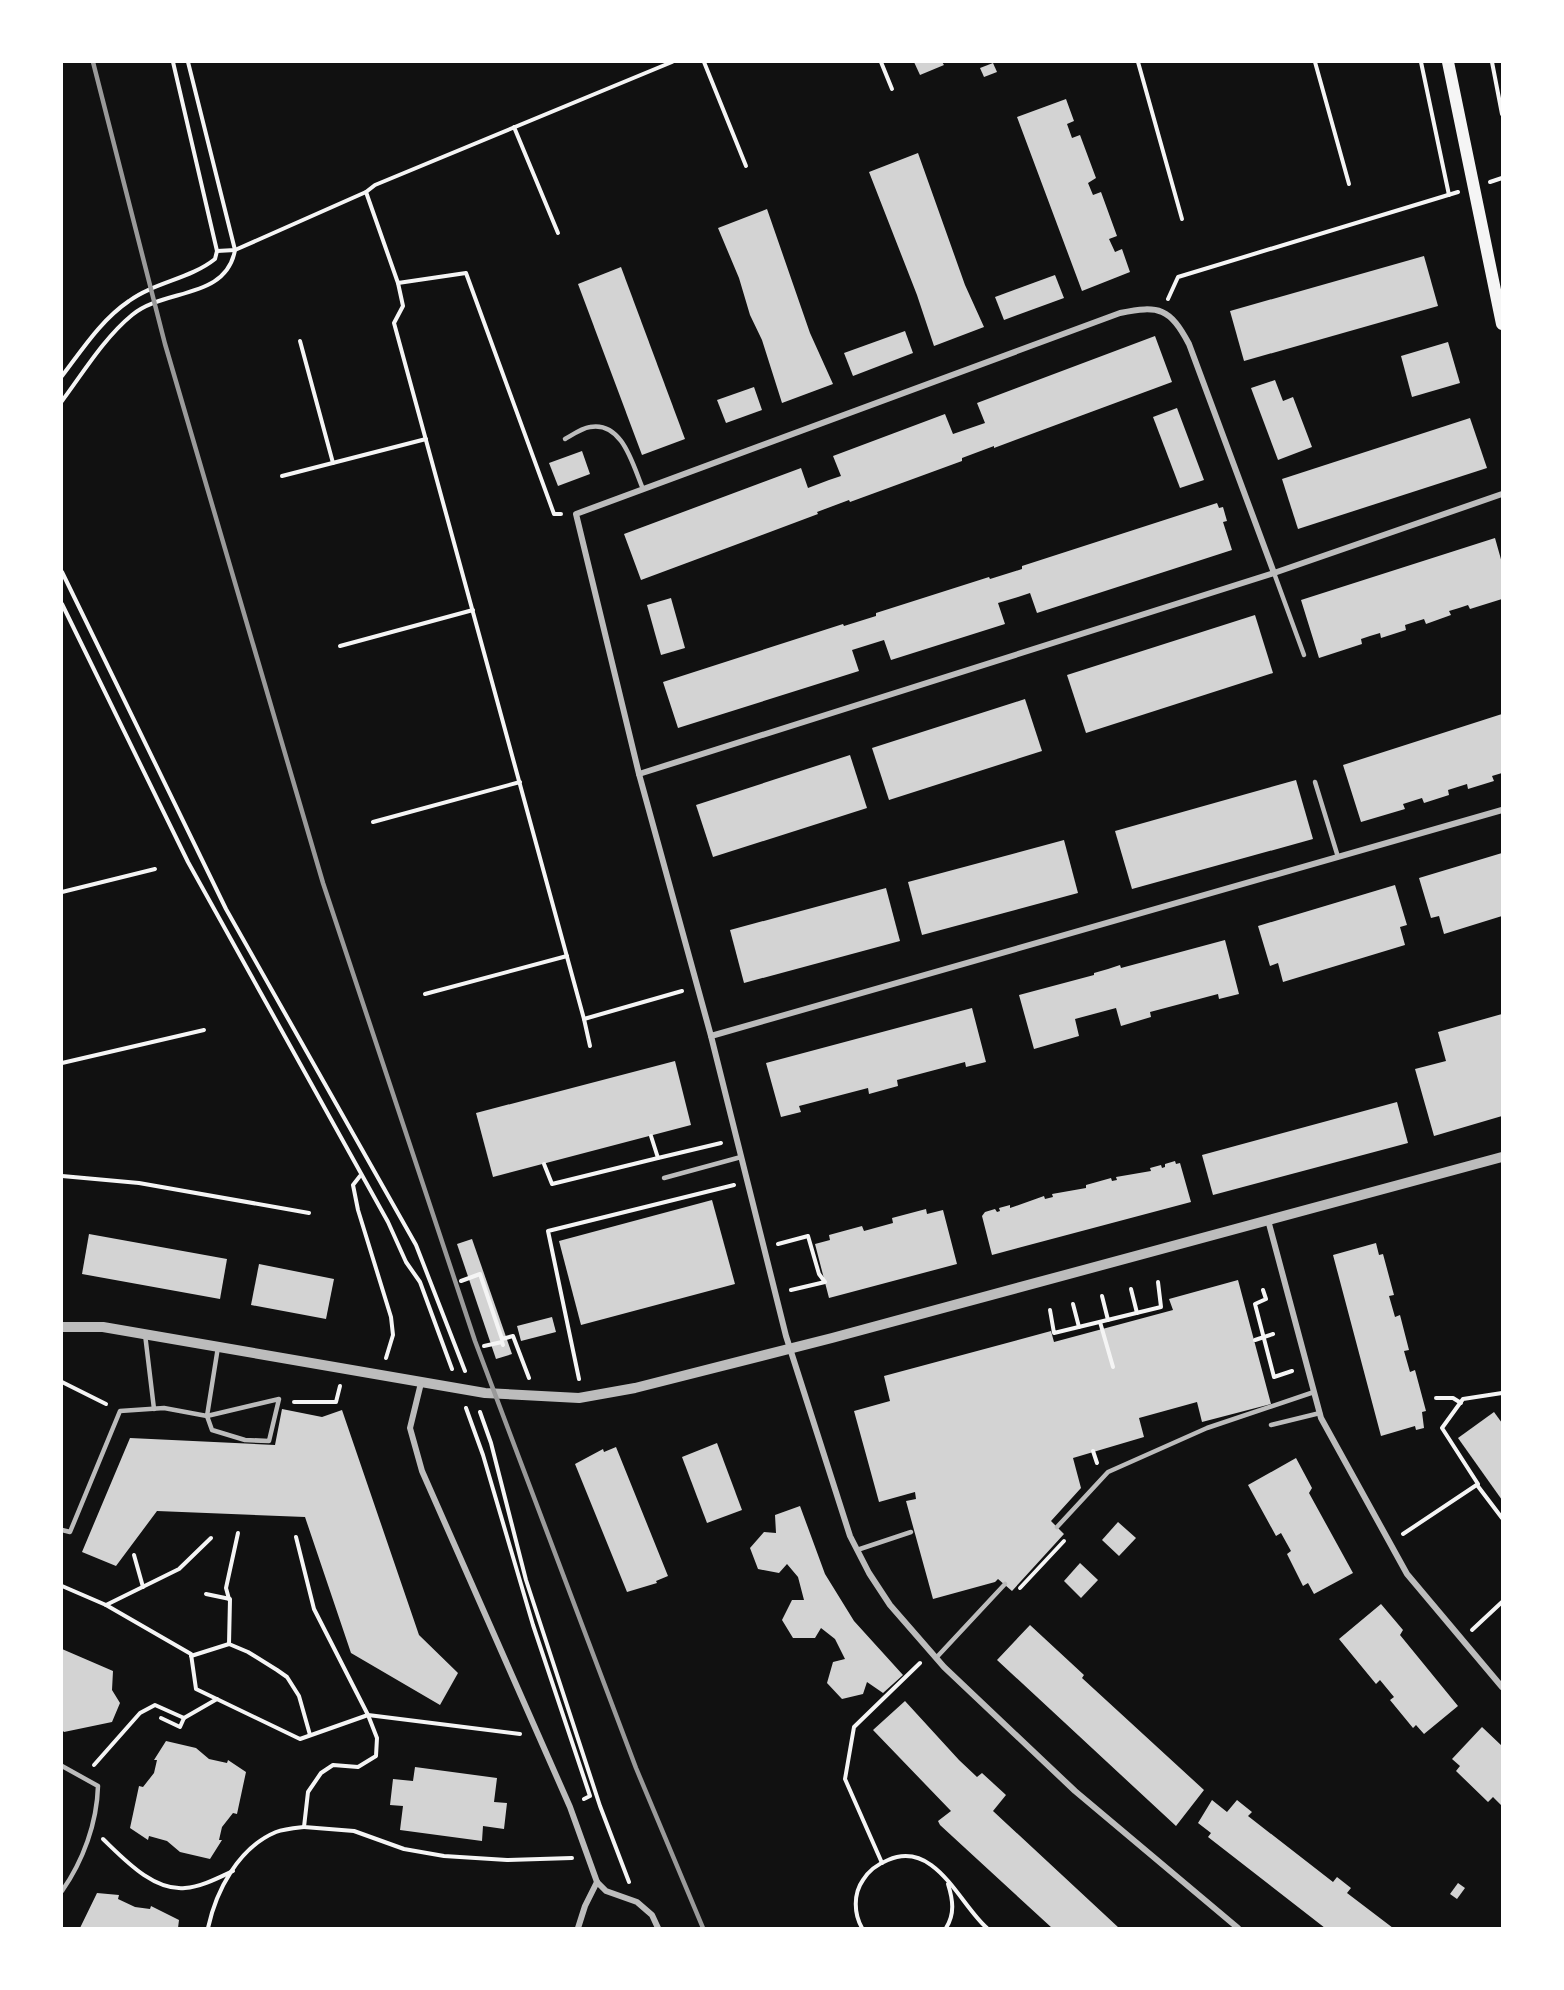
<svg xmlns="http://www.w3.org/2000/svg" width="1564" height="1990" viewBox="0 0 1564 1990" font-family="'Noto Sans',sans-serif">
<style>
.building{fill:#d3d3d3}
.lines{fill:none;stroke-linecap:round;stroke-linejoin:round}
.path{stroke:#f5f5f5;stroke-width:4}
.service{stroke:#bcbcbc;stroke-width:4.5}
.minor{stroke:#bcbcbc;stroke-width:6}
.tertiary{stroke:#bcbcbc;stroke-width:10}
.secondary{stroke:#f5f5f5;stroke-width:12}
.rail{stroke:#9a9a9a;stroke-width:4.5}
</style>
<rect width="100%" height="100%" fill="#111"/>
<g class="building">
<polygon points="914,62 942,62 944,65 920,75"/>
<polygon points="993,63 997,72 984,77 980,68"/>
<polygon points="1066,99 1074,121 1067,124 1072,138 1080,135 1096,178 1088,183 1093,195 1101,192 1117,236 1109,239 1115,252 1122,249 1130,272 1082,291 1017,117"/>
<polygon points="918,153 965,285 984,327 934,346 917,295 869,172"/>
<polygon points="767,209 810,333 833,384 782,403 762,340 750,315 739,278 718,228"/>
<polygon points="1424,256 1438,306 1244,361 1230,311"/>
<polygon points="621,267 685,439 642,455 578,284"/>
<polygon points="1055,275 1064,298 1004,320 995,297"/>
<polygon points="905,331 913,353 853,376 844,353"/>
<polygon points="1155,336 1172,382 994,448 994,446 962,458 962,461 850,502 849,500 817,512 818,514 641,580 624,534 801,468 808,488 829,480 841,476 833,456 945,414 953,434 985,423 977,403"/>
<polygon points="1448,342 1460,383 1412,397 1401,356"/>
<polygon points="1275,380 1283,401 1293,397 1312,447 1278,460 1251,388"/>
<polygon points="754,387 762,410 726,423 717,400"/>
<polygon points="1177,408 1204,480 1180,488 1153,417"/>
<polygon points="1470,418 1487,468 1298,529 1282,479"/>
<polygon points="582,451 590,474 558,486 549,463"/>
<polygon points="1217,503 1219,508 1223,507 1227,521 1223,522 1232,550 1037,613 1030,593 1018,597 998,603 1005,624 891,660 884,640 852,650 859,671 678,728 663,682 843,624 844,626 876,616 876,613 989,577 990,579 1022,569 1022,566"/>
<polygon points="1495,538 1502,563 1502,599 1470,609 1468,605 1459,608 1449,611 1451,615 1426,624 1424,619 1405,625 1406,630 1381,638 1380,633 1370,636 1361,639 1362,644 1319,658 1301,600"/>
<polygon points="671,598 685,648 661,655 647,605"/>
<polygon points="1255,615 1273,673 1086,733 1067,675"/>
<polygon points="1025,699 1042,751 889,800 872,748"/>
<polygon points="1502,714 1502,773 1492,776 1494,781 1468,789 1467,784 1448,790 1449,795 1424,803 1422,798 1403,804 1405,809 1361,822 1343,765"/>
<polygon points="850,755 867,808 713,857 696,805"/>
<polygon points="1296,780 1313,839 1132,889 1115,831"/>
<polygon points="1064,840 1078,893 922,935 908,882"/>
<polygon points="1502,853 1502,916 1444,934 1439,916 1431,918 1419,878"/>
<polygon points="1395,885 1407,925 1400,927 1405,945 1283,982 1278,963 1270,966 1258,926"/>
<polygon points="886,888 900,941 744,983 730,930"/>
<polygon points="1225,940 1239,994 1219,999 1218,994 1150,1012 1151,1017 1121,1026 1116,1008 1075,1019 1079,1036 1034,1049 1019,995 1094,975 1094,973 1108,969 1120,965 1121,968"/>
<polygon points="972,1008 986,1062 966,1067 965,1062 897,1080 898,1086 869,1094 868,1088 799,1106 801,1112 781,1117 766,1063"/>
<polygon points="1502,1014 1502,1116 1434,1136 1415,1069 1446,1061 1438,1032"/>
<polygon points="675,1061 691,1125 493,1177 476,1113"/>
<polygon points="1397,1102 1408,1143 1213,1195 1202,1155"/>
<polygon points="1175,1161 1176,1164 1180,1163 1191,1202 992,1255 982,1216 985,1212 995,1209 997,1212 1000,1211 999,1208 1010,1205 1010,1208 1044,1196 1045,1199 1053,1197 1052,1194 1086,1188 1086,1185 1111,1178 1112,1181 1117,1180 1116,1177 1151,1171 1150,1168 1161,1165 1162,1168 1165,1167 1165,1164"/>
<polygon points="712,1200 735,1284 581,1325 559,1241"/>
<polygon points="926,1209 927,1214 943,1210 957,1264 829,1298 815,1244 830,1240 829,1235 862,1226 864,1231 893,1223 892,1218"/>
<polygon points="89,1234 227,1259 220,1299 82,1274"/>
<polygon points="472,1239 512,1354 496,1359 457,1244"/>
<polygon points="1376,1243 1379,1255 1383,1254 1394,1295 1389,1296 1395,1317 1400,1315 1409,1350 1404,1351 1410,1372 1415,1370 1426,1411 1422,1412 1424,1428 1416,1430 1415,1426 1381,1436 1333,1255"/>
<polygon points="259,1264 334,1279 326,1319 251,1305"/>
<polygon points="1238,1280 1271,1404 1202,1422 1197,1402 1139,1418 1144,1437 1073,1458 1081,1488 1051,1521 1064,1534 1012,1591 998,1579 995,1582 933,1599 906,1501 916,1499 915,1492 879,1502 854,1411 890,1401 884,1376 1051,1331 1054,1342 1173,1310 1169,1299"/>
<polygon points="552,1317 556,1332 521,1341 517,1326"/>
<polygon points="282,1409 322,1417 342,1410 419,1635 458,1673 440,1705 351,1653 305,1517 157,1511 116,1566 82,1552 130,1438 275,1445"/>
<polygon points="1494,1412 1502,1423 1502,1500 1458,1438"/>
<polygon points="717,1443 742,1510 707,1523 682,1457"/>
<polygon points="616,1447 668,1576 656,1581 657,1583 627,1592 575,1464 603,1449 604,1452"/>
<polygon points="1296,1458 1312,1488 1309,1493 1353,1573 1314,1594 1308,1583 1303,1586 1287,1554 1291,1551 1281,1533 1276,1536 1248,1485"/>
<polygon points="800,1506 825,1574 854,1621 903,1675 883,1693 867,1682 863,1694 842,1699 827,1683 833,1662 845,1659 835,1639 821,1628 815,1638 793,1638 782,1620 792,1600 804,1600 798,1577 787,1564 779,1573 758,1569 750,1548 764,1532 776,1533 775,1515"/>
<polygon points="1118,1522 1136,1538 1119,1556 1102,1540"/>
<polygon points="1080,1563 1098,1580 1081,1598 1064,1581"/>
<polygon points="1381,1604 1403,1630 1400,1635 1458,1706 1424,1734 1416,1725 1413,1728 1390,1700 1394,1697 1380,1680 1376,1684 1339,1639"/>
<polygon points="1030,1625 1084,1675 1082,1678 1204,1790 1176,1826 997,1660"/>
<polygon points="62,1649 113,1671 112,1690 120,1703 112,1722 64,1732 62,1730"/>
<polygon points="905,1701 959,1760 977,1777 982,1773 1006,1795 993,1811 1119,1928 1052,1928 940,1825 938,1821 951,1811 873,1730"/>
<polygon points="1482,1727 1502,1746 1502,1806 1493,1797 1488,1802 1456,1771 1460,1766 1452,1759"/>
<polygon points="166,1741 196,1748 209,1759 227,1763 228,1760 246,1772 237,1814 233,1813 222,1827 219,1840 222,1840 210,1859 180,1852 167,1841 149,1836 148,1840 130,1828 139,1786 143,1787 154,1773 157,1760 154,1760"/>
<polygon points="415,1767 497,1778 494,1802 507,1803 504,1829 483,1826 482,1841 400,1830 403,1806 390,1805 393,1779 413,1781"/>
<polygon points="1212,1800 1227,1812 1237,1800 1252,1812 1248,1816 1333,1882 1337,1877 1351,1888 1347,1893 1393,1928 1325,1928 1208,1837 1211,1833 1198,1823"/>
<polygon points="1458,1883 1465,1888 1457,1899 1450,1894"/>
<polygon points="97,1893 119,1895 118,1899 135,1907 150,1909 151,1906 179,1920 178,1928 80,1928"/>
</g>
<g class="lines">
<g class="path">
<polyline points="704,62 746,166"/>
<polyline points="881,62 892,89"/>
<polyline points="1138,62 1182,219"/>
<polyline points="1315,62 1349,184"/>
<polyline points="1421,62 1449,195"/>
<polyline points="1492,62 1502,114"/>
<polyline points="514,127 558,233"/>
<polyline points="1490,182 1502,178"/>
<polyline points="366,192 375,185 672,62"/>
<polyline points="217,251 235,250 366,192 398,283 466,273 554,514 561,514"/>
<polyline points="398,283 403,306 394,323 584,1019 682,991"/>
<polyline points="1168,299 1178,277 1458,192"/>
<polyline points="300,341 333,463"/>
<path d="M 62,376 C 82,350 101,320 129,301 C 155,282 190,279 215,259 L 217,251 L 173,62"/>
<path d="M 62,401 C 83,373 104,338 132,315 C 164,288 226,300 235,250 L 188,62"/>
<polyline points="282,476 426,439"/>
<polyline points="62,572 226,909 416,1245 465,1371"/>
<polyline points="62,604 188,862 388,1222 406,1262 420,1282 452,1369"/>
<polyline points="340,646 473,610"/>
<polyline points="373,822 520,782"/>
<polyline points="62,892 155,869"/>
<polyline points="425,994 567,956"/>
<polyline points="584,1019 590,1046"/>
<polyline points="62,1063 204,1030"/>
<polyline points="651,1136 658,1158 721,1143"/>
<polyline points="544,1164 552,1184 658,1158"/>
<polyline points="62,1176 139,1183 309,1213"/>
<polyline points="360,1176 353,1185 358,1210 391,1317 393,1335 386,1358"/>
<polyline points="778,1244 808,1236 819,1274 825,1282 791,1290"/>
<polyline points="461,1281 480,1274 502,1339 513,1336 529,1378"/>
<polyline points="1131,1289 1137,1313"/>
<polyline points="1263,1290 1266,1299 1255,1304 1274,1377 1292,1371"/>
<polyline points="1102,1296 1108,1320"/>
<polyline points="1073,1304 1079,1327"/>
<polyline points="1050,1310 1054,1333 1161,1307 1158,1282"/>
<polyline points="1100,1322 1113,1367"/>
<polyline points="1255,1340 1273,1334"/>
<polyline points="484,1346 502,1342 503,1345"/>
<polyline points="579,1379 548,1231 734,1185"/>
<polyline points="62,1382 106,1404"/>
<polyline points="1436,1398 1453,1398 1461,1403"/>
<polyline points="294,1402 336,1402 340,1386"/>
<polyline points="466,1408 483,1455 533,1625 590,1796 584,1799"/>
<polyline points="480,1412 491,1443 526,1580 600,1806 629,1882"/>
<polyline points="1093,1451 1097,1463"/>
<polyline points="1477,1485 1502,1518"/>
<polyline points="1403,1534 1478,1484 1442,1428 1463,1399 1502,1393"/>
<polyline points="296,1537 314,1609 368,1715 520,1734"/>
<polyline points="134,1555 143,1587"/>
<polyline points="62,1586 106,1605 191,1654 196,1689 300,1739 368,1715 377,1738 376,1756 358,1767 333,1765 321,1773 308,1792 304,1827 354,1831 404,1849 444,1856 507,1860 572,1858"/>
<polyline points="1020,1588 1064,1541"/>
<polyline points="206,1594 230,1599 229,1644"/>
<polyline points="229,1599 226,1588 238,1533"/>
<polyline points="106,1605 179,1569 211,1538"/>
<polyline points="1472,1630 1502,1602"/>
<polyline points="191,1656 229,1644 248,1652 277,1670 287,1677 299,1696 310,1735"/>
<polyline points="161,1718 180,1727 184,1718"/>
<polyline points="94,1765 140,1713 155,1705 184,1718 217,1699"/>
<path d="M 103,1839 C 124,1859 153,1891 185,1888 C 201,1887 218,1878 233,1871"/>
<polyline points="882,1863 845,1779 854,1727 920,1663"/>
<path d="M 208,1928 C 216,1891 238,1848 276,1832 C 284,1829 295,1828 304,1827"/>
<path d="M 862,1928 C 854,1914 853,1894 863,1880 C 869,1870 878,1864 888,1860 C 935,1839 960,1905 987,1928"/>
<path d="M 946,1928 C 955,1914 953,1900 948,1884"/>
</g>
<g class="service">
<path d="M 565,439 C 572,435 582,428 590,427 C 623,421 633,466 643,489"/>
<polyline points="1274,573 1304,655"/>
<polyline points="1315,782 1338,857"/>
<polyline points="664,1178 741,1157"/>
<polyline points="145,1334 154,1409"/>
<polygon points="279,1399 269,1441 245,1440 212,1430 207,1416"/>
<polyline points="1271,1425 1320,1413"/>
<polyline points="1057,1527 1108,1472 1207,1428 1314,1392"/>
<polyline points="62,1530 70,1532 120,1411 164,1408 207,1416 218,1347"/>
<polyline points="857,1550 911,1532"/>
<polyline points="936,1658 1005,1584"/>
<path d="M 62,1766 L 98,1786 C 97,1823 83,1861 62,1891"/>
</g>
<g class="minor">
<polyline points="639,774 1274,573 1502,494"/>
<polyline points="711,1036 1502,810"/>
<polyline points="1268,1220 1321,1418 1407,1574 1502,1687"/>
<polyline points="421,1383 410,1428 422,1471 570,1807 597,1882 606,1891 637,1902 652,1915 658,1928"/>
<polyline points="578,1928 585,1906 597,1882"/>
<path d="M 1238,1928 L 1075,1791 L 944,1667 L 890,1605 L 869,1573 L 850,1536 L 786,1336 L 711,1036 L 639,774 L 576,514 L 1120,313 C 1159,305 1170,308 1189,344 L 1274,573"/>
</g>
<polyline class="tertiary" points="62,1327 103,1327 485,1393 579,1398 635,1388 832,1338 1502,1157"/>
<polyline class="secondary" points="1448,62 1502,324"/>
<polyline class="rail" points="93,62 165,344 323,883 475,1341 636,1768 703,1928"/>
</g>
<rect width="1564" height="1990" fill="none" stroke="#ffffff" stroke-width="126"/>
</svg>
